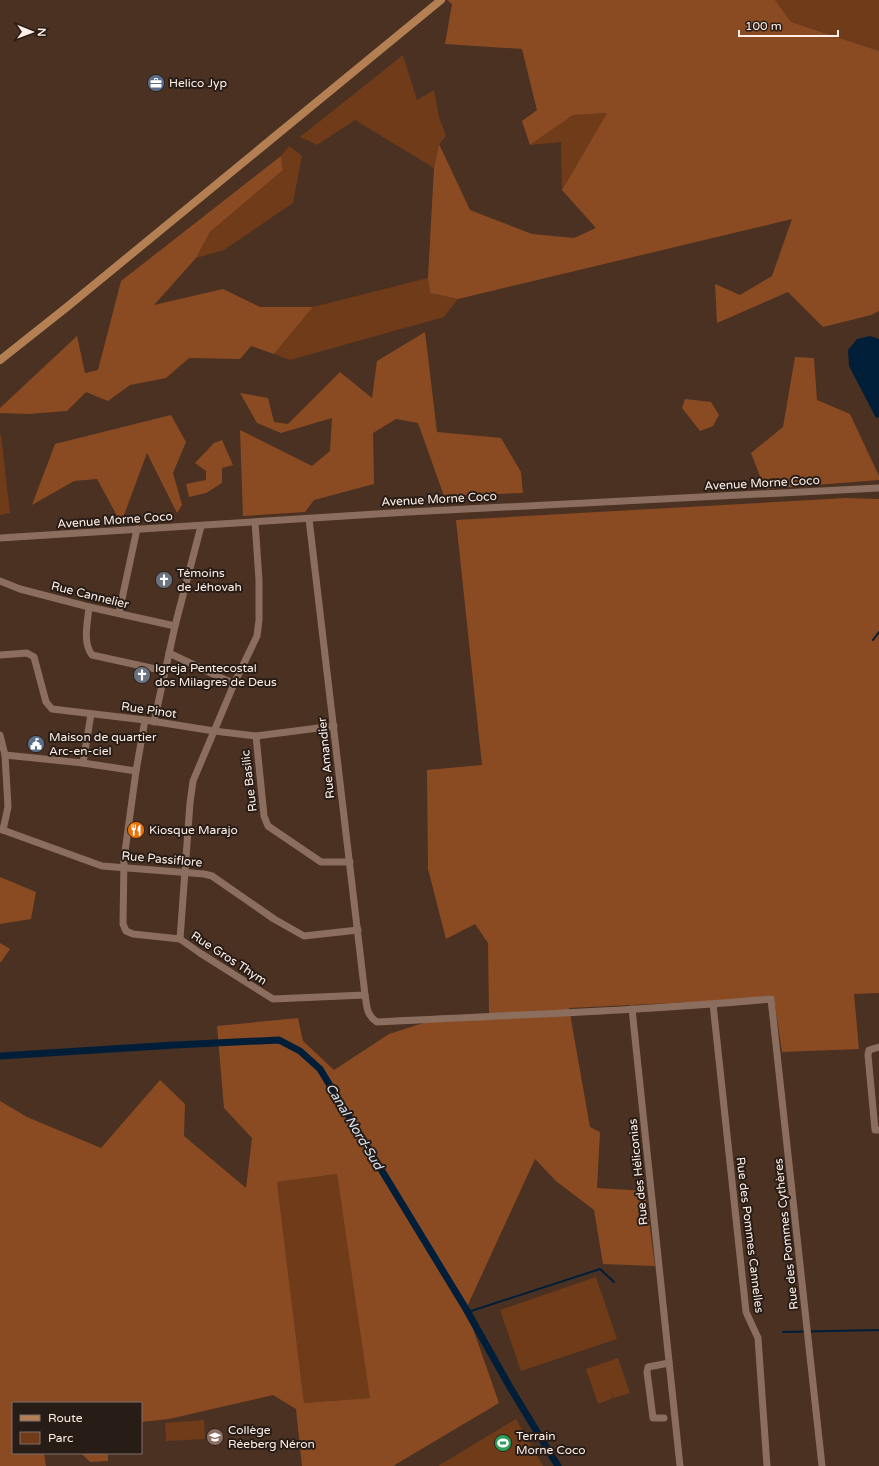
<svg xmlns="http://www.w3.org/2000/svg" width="879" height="1466" viewBox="0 0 879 1466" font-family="'Varela Round',sans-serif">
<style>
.green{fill:#703b19}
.forest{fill:#8b4b22;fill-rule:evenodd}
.water{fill:#011e38}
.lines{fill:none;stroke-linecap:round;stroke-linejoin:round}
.stream{stroke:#011e38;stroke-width:2}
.canal{stroke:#011e38;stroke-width:7}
.minor{stroke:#8b6e5e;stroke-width:7}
.major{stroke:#b37f53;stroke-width:8}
.labels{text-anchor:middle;stroke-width:4;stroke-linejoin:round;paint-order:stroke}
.poi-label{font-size:12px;fill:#fef0e9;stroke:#281c16;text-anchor:start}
.street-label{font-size:12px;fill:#fef0e9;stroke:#281c16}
.water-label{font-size:13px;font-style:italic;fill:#d6e5f4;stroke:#281c16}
</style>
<rect width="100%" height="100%" fill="#4a3122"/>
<g class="green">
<polygon points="775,0 879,0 879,51 791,22"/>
<polygon points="403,55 417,100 434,90 439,117 446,136 439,144 434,168 355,120 317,145 300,137"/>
<polygon points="607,113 562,190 561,142 530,145 573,115"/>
<polygon points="289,146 302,156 293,203 224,250 196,258 210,232 283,170 281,156"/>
<polygon points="428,278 430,293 458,299 444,317 290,360 274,354 313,307"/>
<polygon points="0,435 1,435 10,513 0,515"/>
<polygon points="337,1174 371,1398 304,1403 277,1182"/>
<polygon points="596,1277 617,1339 521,1371 500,1310"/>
<polygon points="618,1358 630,1393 614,1398 610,1388 613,1398 598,1404 586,1369"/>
<polygon points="516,1419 543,1466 438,1466"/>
<polygon points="204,1420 205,1439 166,1441 165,1423"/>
</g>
<g class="forest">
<polygon points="447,0 775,0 791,22 879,51 879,311 871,315 823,327 788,292 717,323 715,284 740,295 772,276 792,219 458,299 430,293 428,278 434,168 439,144 470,210 532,234 574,238 596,228 562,190 607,113 573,115 530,145 522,121 537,110 522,49 445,44 452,4"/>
<polygon points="281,156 283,170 210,232 196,258 154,305 223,289 260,307 313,307 274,354 251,346 240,359 189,358 166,378 130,385 108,401 86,392 67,411 28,414 0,413 0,408 77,336 85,373 98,370 121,281"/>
<polygon points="425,332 437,432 501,438 521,472 523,493 444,496 418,423 396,419 373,433 374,484 314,500 305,512 243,516 240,430 312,466 330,451 332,418 281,433 257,423 240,393 268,398 274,422 288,424 340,372 372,398 377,361"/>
<polygon points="795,357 814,358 817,400 850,414 879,476 879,480 765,489 751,453 783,427"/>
<polygon points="685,399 711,402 719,415 713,426 700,431 682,408"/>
<polygon points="171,415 186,442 173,473 182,505 177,513 147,453 121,523 97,479 74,481 32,505 55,444"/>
<polygon points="222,440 233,465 222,468 222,483 206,493 189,497 186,484 206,480 206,471 195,463 214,443"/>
<path d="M 846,498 L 879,499 L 879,993 L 854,994 L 859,1049 L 782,1052 L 774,998 L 569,1008 L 590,1127 L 600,1132 L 597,1188 L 645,1191 L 655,1266 L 603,1264 L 594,1210 L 556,1181 L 535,1159 L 466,1309 L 499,1403 L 393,1466 L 302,1466 L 296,1409 L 273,1395 L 169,1419 L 141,1422 L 141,1403 L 13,1403 L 13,1453 L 44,1453 L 46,1466 L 0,1466 L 0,1101 L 27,1117 L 101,1148 L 160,1080 L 185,1104 L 184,1136 L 246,1188 L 252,1138 L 224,1108 L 217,1026 L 298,1018 L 303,1041 L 334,1070 L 389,1034 L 436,1019 L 489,1014 L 488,943 L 475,924 L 446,939 L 428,869 L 427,770 L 482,765 L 456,520 ZM 337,1174 L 370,1398 L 304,1403 L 277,1182 Z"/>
<polygon points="0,877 36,892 31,919 0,924"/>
<polygon points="0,943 10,949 1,962 0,962"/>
<polygon points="81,1453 108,1453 108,1461 90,1462"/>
</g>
<polygon class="water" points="870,336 879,339 879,417 876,418 849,366 848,350 857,339"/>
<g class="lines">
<g class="stream">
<polyline points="873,640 879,632"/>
<polyline points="468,1312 600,1269 614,1282"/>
<polyline points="783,1332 879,1330"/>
</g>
<polyline class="canal" points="0,1056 175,1045 279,1040 300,1051 320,1069 466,1309 511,1389 558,1466"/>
<g class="minor">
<path d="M 309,519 L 365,995 C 367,1006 366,1015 377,1022 C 508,1015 640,1011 771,999 L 822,1466"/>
<polyline points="0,538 408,512 879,488"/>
<polyline points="0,581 20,589 89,607 175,626"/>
<path d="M 89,607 C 88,621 82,642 92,655 L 165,671"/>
<polyline points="119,613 137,529"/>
<polyline points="169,653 234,684"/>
<polyline points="0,655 27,653 34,657 46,702 52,709 145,720 214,731 256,736 334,726"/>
<polyline points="145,720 136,771 124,859 123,924 126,931 133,934 180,939 200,953 273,999 365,995"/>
<polyline points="154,722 175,626 201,526"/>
<polyline points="0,735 5,755 8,807 3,830"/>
<polyline points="256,736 264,816 268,826 321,862 350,862"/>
<polyline points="5,755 83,763 136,771"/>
<polyline points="83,763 91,714"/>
<polyline points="0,829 102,866 204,874 212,876 274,919 304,936 358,930"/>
<polyline points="180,939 190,803 193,781 234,684 257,636 259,620 259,580 255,522"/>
<polyline points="713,1004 746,1312 758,1338 767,1466"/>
<polyline points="632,1009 680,1466"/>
<polyline points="879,1047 869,1050 868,1055 875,1130 879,1130"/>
<polyline points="664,1418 653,1418 647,1372 648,1367 669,1363"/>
</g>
<polyline class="major" points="0,360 67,307 441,0"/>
</g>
<defs>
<g id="office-disc" transform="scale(0.9)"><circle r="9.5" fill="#5c6f8a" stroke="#281c16"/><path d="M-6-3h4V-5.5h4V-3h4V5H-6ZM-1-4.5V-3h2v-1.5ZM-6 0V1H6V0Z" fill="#fff"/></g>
<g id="church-disc" transform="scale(0.9)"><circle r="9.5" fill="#6b7280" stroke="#281c16"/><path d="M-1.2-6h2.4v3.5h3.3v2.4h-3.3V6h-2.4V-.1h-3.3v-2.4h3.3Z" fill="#fff"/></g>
<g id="civic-disc" transform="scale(0.9)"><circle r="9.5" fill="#5c6f8a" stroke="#281c16"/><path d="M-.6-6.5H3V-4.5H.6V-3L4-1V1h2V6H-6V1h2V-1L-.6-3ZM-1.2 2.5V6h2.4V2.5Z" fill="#fff"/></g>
<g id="restaurant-disc" transform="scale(0.9)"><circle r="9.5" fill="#e8710a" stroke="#281c16"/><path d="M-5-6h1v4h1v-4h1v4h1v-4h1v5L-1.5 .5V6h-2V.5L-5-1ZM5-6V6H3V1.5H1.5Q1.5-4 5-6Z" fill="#fff"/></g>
<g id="school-disc" transform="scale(0.9)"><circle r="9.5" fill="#8d6e63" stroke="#281c16"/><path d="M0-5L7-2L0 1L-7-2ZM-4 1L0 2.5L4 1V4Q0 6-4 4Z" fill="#fff"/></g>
<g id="stadium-disc" transform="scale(0.9)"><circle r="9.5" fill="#2e9e5b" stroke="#281c16"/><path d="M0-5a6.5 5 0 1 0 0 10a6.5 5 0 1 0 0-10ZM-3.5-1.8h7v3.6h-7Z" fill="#fff"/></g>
</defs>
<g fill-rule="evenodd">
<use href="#office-disc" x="156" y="83"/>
<use href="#church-disc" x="164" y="580"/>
<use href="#church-disc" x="142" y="675"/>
<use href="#civic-disc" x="36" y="744"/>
<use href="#restaurant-disc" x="136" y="830"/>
<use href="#school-disc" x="215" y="1437"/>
<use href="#stadium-disc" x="503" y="1443"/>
</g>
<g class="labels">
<g class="poi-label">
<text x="169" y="87">Helico Jyp</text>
<text x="177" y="577">Témoins<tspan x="177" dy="14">de Jéhovah</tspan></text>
<text x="155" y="672">Igreja Pentecostal<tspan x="155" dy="14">dos Milagres de Deus</tspan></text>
<text x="49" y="741">Maison de quartier<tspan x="49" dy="14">Arc-en-ciel</tspan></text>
<text x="149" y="834">Kiosque Marajo</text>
<text x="228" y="1434">Collège<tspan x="228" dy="14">Réeberg Néron</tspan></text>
<text x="516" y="1440">Terrain<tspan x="516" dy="14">Morne Coco</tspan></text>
</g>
<g class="street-label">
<text transform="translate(762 483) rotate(-3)" y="4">Avenue Morne Coco</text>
<text transform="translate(439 499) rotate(-3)" y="4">Avenue Morne Coco</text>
<text transform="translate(115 520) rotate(-4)" y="4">Avenue Morne Coco</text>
<text transform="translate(90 595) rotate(14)" y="4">Rue Cannelier</text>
<text transform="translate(149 710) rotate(8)" y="4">Rue Pinot</text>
<text transform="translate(326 758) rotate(-96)" y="4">Rue Amandier</text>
<text transform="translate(249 781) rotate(-97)" y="4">Rue Basilic</text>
<text transform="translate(162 859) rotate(5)" y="4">Rue Passiflore</text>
<text transform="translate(229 958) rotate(33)" y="4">Rue Gros Thym</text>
<text transform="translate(638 1172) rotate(-96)" y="4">Rue des Héliconias</text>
<text transform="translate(786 1234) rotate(-96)" y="4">Rue des Pommes Cythères</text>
<text transform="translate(750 1235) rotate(83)" y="4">Rue des Pommes Cannelles</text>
</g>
<g class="water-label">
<text transform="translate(355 1126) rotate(59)" y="5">Canal Nord-Sud</text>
</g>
</g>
<rect x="12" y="1402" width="130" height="52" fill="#281c16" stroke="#7e716a"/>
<rect x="20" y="1415" width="20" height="6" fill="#b37f53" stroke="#7e716a"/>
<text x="48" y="1422" font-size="12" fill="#fef0e9">Route</text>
<rect x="20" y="1432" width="20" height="12" fill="#703b19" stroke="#7e716a"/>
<text x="48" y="1442" font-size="12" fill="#fef0e9">Parc</text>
<g transform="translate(32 32) rotate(91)" stroke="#281c16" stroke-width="3" paint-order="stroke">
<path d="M0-3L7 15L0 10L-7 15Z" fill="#fef0e9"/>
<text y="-6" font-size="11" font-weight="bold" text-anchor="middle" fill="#fef0e9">N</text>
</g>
<path d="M739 30v6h99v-6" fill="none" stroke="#fef0e9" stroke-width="2"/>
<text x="745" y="30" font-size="12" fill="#fef0e9" stroke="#281c16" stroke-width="3" paint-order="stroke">100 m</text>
</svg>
